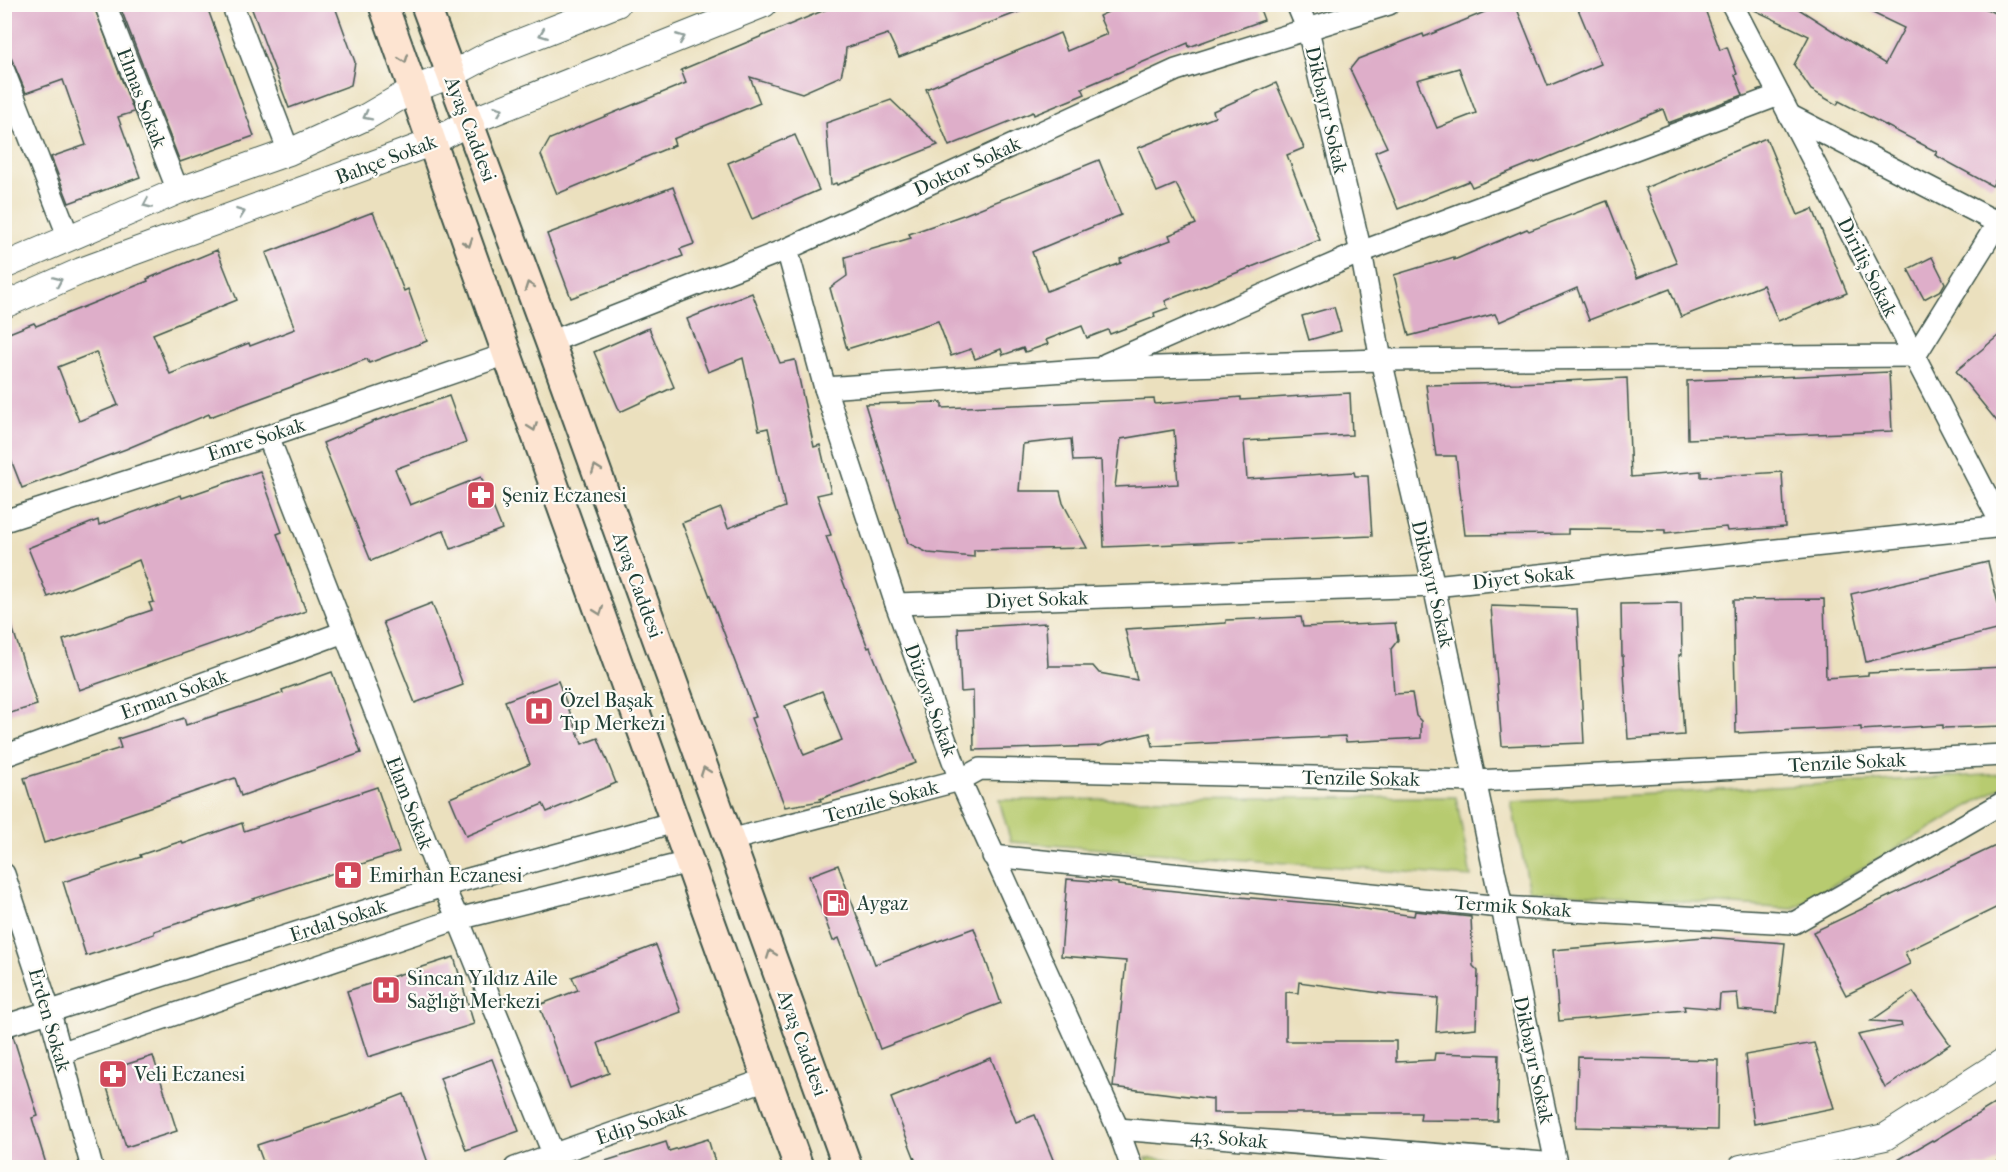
<svg xmlns="http://www.w3.org/2000/svg" width="2008" height="1172" viewBox="0 0 2008 1172" font-family="'IM FELL French Canon',serif">
<style>
.green{fill:#b7cb6f;stroke:#6b8452;stroke-width:1.5}
.building{fill:#deaec9;fill-rule:evenodd}
.lines{fill:none;stroke-linecap:round;stroke-linejoin:round}
.minor-casing{stroke:#3e5549;stroke-width:24}
.tertiary-casing{stroke:#3e5549;stroke-width:28}
.secondary-casing{stroke:#3e5549;stroke-width:32}
.minor{stroke:#fff;stroke-width:21}
.tertiary{stroke:#fff;stroke-width:26}
.secondary{stroke:#fde4d1;stroke-width:28}
.oneway{stroke:#8f9e9a}
.oneway2{stroke:#8e9082}
.labels{text-anchor:middle;stroke-width:4.5;stroke-linejoin:round;paint-order:stroke}
.street-label{font-size:20px;fill:#1f3d34;stroke:#fdfcf7}
.poi-label{font-size:20px;fill:#1f3d34;stroke:#fdfcf7;text-anchor:start}
</style>
<rect width="100%" height="100%" fill="#fdfcf7"/>
<filter id="ink" filterUnits="userSpaceOnUse"><feTurbulence type="fractalNoise" baseFrequency=".0167" numOctaves="2"/><feDisplacementMap in="SourceGraphic" scale="12" xChannelSelector="R" yChannelSelector="G"/><feConvolveMatrix kernelMatrix="1 2 1 2 8 2 1 2 1" color-interpolation-filters="sRGB"/></filter>
<filter id="wash" filterUnits="userSpaceOnUse"><feTurbulence type="fractalNoise" baseFrequency=".008" numOctaves="4" result="noise"/><feDisplacementMap in="SourceGraphic" scale="24" xChannelSelector="R" yChannelSelector="G"/><feGaussianBlur stdDeviation="1.35" result="paint"/><feColorMatrix in="noise" values="0 0 0 0 0 0 0 0 0 0 0 0 0 0 0 0 0 1.4 0 .05"/><feComposite in="paint" operator="in"/></filter>
<g filter="url(#wash)">
<rect width="100%" height="100%" fill="#ebe0be"/>
<g class="green">
<polygon points="2003,774 2003,786 1792,909 1530,891 1511,802"/>
<polygon points="1456,797 1471,877 1011,842 999,800"/>
<polygon points="1146,1158 1261,1167 1150,1167"/>
</g>
<g id="blocks">
<g class="building">
<polygon points="4,4 93,4 134,112 118,117 140,177 69,203 51,157 86,145 63,80 26,93 4,41"/>
<polygon points="119,4 206,4 254,136 180,162"/>
<polygon points="250,4 334,4 355,62 351,85 289,108"/>
<polygon points="839,4 1032,4 1032,7 899,57 888,34 846,48 845,59 841,76 802,93 750,77 760,103 673,139 675,145 557,194 541,155 550,139 686,83 681,70"/>
<polygon points="1125,4 1258,4 1264,20 1189,47 1188,43 1082,88 1085,94 1034,115 1033,112 949,146 926,89 1060,33 1067,51 1107,34 1099,16"/>
<path d="M 1504,4 L 1515,4 L 1548,86 L 1601,64 L 1576,4 L 1703,4 L 1720,50 L 1727,47 L 1737,74 L 1735,75 L 1743,95 L 1668,123 L 1663,109 L 1535,163 L 1534,162 L 1472,187 L 1469,181 L 1398,209 L 1375,152 L 1387,147 L 1350,69 L 1358,59 L 1423,34 L 1424,37 ZM 1459,68 L 1476,113 L 1437,128 L 1417,80 Z"/>
<polygon points="1747,4 1791,4 1885,64 1904,28 1854,4 1977,4 2004,18 2004,165 1992,186 1935,155 1937,152 1839,101 1837,105 1811,90 1794,65 1809,36 1748,7"/>
<polygon points="1276,83 1304,148 1287,155 1320,240 1165,301 1168,308 1154,313 1155,317 1110,334 1108,330 1087,338 1082,326 1046,340 1048,344 1025,352 1023,348 1003,355 1001,349 975,359 971,349 951,356 938,321 847,349 830,288 847,276 845,257 911,238 909,234 966,214 1099,160 1121,215 1032,252 1047,291 1121,263 1120,259 1171,240 1169,235 1196,224 1176,184 1157,192 1138,148 1215,117 1213,111"/>
<polygon points="891,100 938,145 837,185 836,183 831,185 826,123"/>
<polygon points="795,135 819,190 752,219 728,163"/>
<polygon points="1766,138 1798,215 1813,209 1847,293 1778,321 1763,285 1681,317 1670,289 1589,320 1577,288 1499,322 1495,314 1409,336 1394,275 1454,257 1454,260 1527,229 1529,231 1607,201 1637,278 1677,263 1645,188"/>
<polygon points="673,187 694,244 680,249 683,256 571,298 547,234"/>
<path d="M 373,212 L 404,291 L 408,289 L 427,341 L 369,363 L 367,359 L 210,417 L 209,414 L 126,449 L 22,488 L 4,442 L 4,335 L 34,323 L 36,326 L 148,281 L 147,279 L 217,250 L 237,300 L 153,334 L 170,374 L 249,343 L 250,346 L 295,329 L 266,253 ZM 96,352 L 118,405 L 79,421 L 58,367 Z"/>
<polygon points="1932,257 1945,283 1941,290 1924,299 1908,269"/>
<path d="M 752,293 L 780,363 L 795,360 L 814,447 L 820,445 L 831,492 L 817,495 L 831,535 L 826,536 L 868,648 L 870,647 L 916,763 L 820,799 L 821,801 L 785,807 L 751,718 L 756,717 L 682,523 L 721,508 L 728,528 L 785,507 L 768,428 L 759,430 L 743,358 L 708,372 L 687,319 ZM 822,691 L 842,740 L 804,755 L 785,706 Z"/>
<polygon points="1334,307 1341,331 1309,340 1302,316"/>
<polygon points="649,328 674,387 620,412 594,352"/>
<polygon points="2004,331 2004,430 1956,371"/>
<polygon points="1889,372 1892,431 1688,439 1687,381"/>
<polygon points="1627,378 1631,477 1701,471 1701,477 1782,472 1785,527 1727,531 1726,527 1665,533 1665,530 1568,529 1568,534 1465,535 1456,456 1436,456 1426,385 1519,383"/>
<path d="M 1350,393 L 1352,435 L 1244,441 L 1247,479 L 1354,472 L 1355,476 L 1368,476 L 1372,536 L 1104,547 L 1101,460 L 1073,461 L 1071,439 L 1023,444 L 1019,491 L 1060,491 L 1063,503 L 1087,548 L 974,550 L 974,557 L 928,553 L 908,543 L 865,404 L 942,402 L 942,408 L 1154,399 L 1155,404 L 1241,397 L 1241,400 ZM 1174,430 L 1178,484 L 1115,487 L 1121,439 Z"/>
<polygon points="449,396 466,443 395,469 410,505 481,477 502,529 451,549 444,530 371,561 323,443 375,421"/>
<polygon points="260,471 282,532 277,534 306,611 79,690 63,640 152,610 149,603 154,602 139,560 48,597 28,548 98,520 99,525 181,495 182,498"/>
<polygon points="1988,562 2004,628 1866,662 1851,594"/>
<polygon points="1824,599 1826,678 1868,675 1868,673 2004,667 2004,726 1943,728 1943,725 1861,730 1861,727 1736,733 1733,600"/>
<polygon points="432,603 463,685 415,703 383,622"/>
<polygon points="1681,603 1682,655 1679,655 1684,735 1628,739 1623,656 1622,656 1621,604"/>
<polygon points="1491,606 1577,609 1584,743 1502,746"/>
<polygon points="9,617 37,705 4,715 4,618"/>
<polygon points="1301,617 1303,627 1395,623 1398,640 1391,649 1394,694 1412,693 1416,716 1421,721 1421,738 1346,742 1345,736 1153,746 1150,733 1107,743 1101,746 974,750 973,691 961,692 958,628 1046,623 1048,666 1093,666 1099,673 1137,680 1125,629 1226,623 1226,620"/>
<polygon points="332,672 361,753 241,796 235,778 120,817 121,819 44,843 24,778 121,748 118,739 184,718 186,725 283,693 282,690"/>
<polygon points="558,681 582,744 598,738 616,783 547,812 543,804 466,836 450,798 530,764 505,701"/>
<polygon points="377,787 399,852 154,931 154,934 86,956 63,882 141,857 140,855 182,841 183,844 242,823 244,831"/>
<polygon points="2004,842 2004,904 1905,952 1910,964 1846,995 1813,932"/>
<polygon points="838,865 875,964 974,928 1001,1003 880,1049 839,938 833,941 809,876"/>
<polygon points="1067,879 1118,883 1118,885 1214,895 1336,905 1414,916 1415,911 1471,917 1473,966 1478,971 1476,1028 1436,1032 1438,998 1387,994 1299,982 1298,993 1286,992 1286,1041 1396,1041 1396,1062 1434,1060 1435,1053 1499,1055 1497,1121 1420,1120 1421,1113 1213,1113 1213,1099 1113,1087 1126,961 1061,956"/>
<polygon points="1704,937 1785,943 1777,1013 1739,1010 1737,993 1720,994 1719,1009 1684,1006 1685,1010 1559,1021 1553,950"/>
<polygon points="656,945 681,1012 598,1043 609,1073 570,1088 539,1005 578,990 572,977"/>
<polygon points="454,957 474,1024 368,1057 347,991"/>
<polygon points="1913,992 1950,1044 1885,1088 1858,1035 1902,1026 1901,1023 1871,1021"/>
<polygon points="13,1036 38,1116 32,1118 47,1167 4,1167 4,1038"/>
<polygon points="1814,1043 1834,1108 1754,1124 1745,1055"/>
<polygon points="153,1056 177,1131 126,1147 102,1072"/>
<polygon points="1578,1057 1718,1060 1717,1130 1576,1127"/>
<polygon points="991,1058 1016,1122 1035,1115 1056,1167 918,1167 891,1098"/>
<polygon points="492,1059 519,1131 466,1150 440,1078"/>
<polygon points="404,1094 428,1163 416,1167 265,1167 257,1145 352,1114"/>
<polygon points="2004,1098 2004,1157 1987,1167 1886,1167 1932,1140 1933,1141"/>
<polygon points="708,1139 715,1162 697,1167 600,1167 599,1163 666,1142 669,1151"/>
</g>
</g>
</g>
<g filter="url(#ink)">
<use href="#blocks" fill-opacity="0" stroke="#3e5549" stroke-width="1.5"/>
<g class="lines">
<g class="minor-casing">
<g id="minor">
<polyline points="105,4 178,191"/>
<polyline points="232,4 289,152"/>
<polyline points="1297,4 1308,30 1361,252 1381,360 1434,586 1557,1168"/>
<polyline points="1732,4 2004,529"/>
<polyline points="4,71 69,238"/>
<polyline points="1789,115 2004,226"/>
<polyline points="787,249 825,388 896,604 960,780 1118,1129 1132,1168"/>
<polyline points="550,342 787,249 1176,70 1389,4"/>
<polyline points="1106,364 1361,252 1779,95"/>
<polyline points="825,388 1094,369 1381,360 1915,356 2004,213"/>
<polyline points="268,436 443,886 458,919 559,1168"/>
<polyline points="4,521 268,436 507,354"/>
<polyline points="896,604 1434,586 2004,526"/>
<polyline points="4,756 344,632"/>
<polyline points="730,840 960,780 980,769 1475,781 2004,755"/>
<polyline points="993,856 1501,907 1794,923 2004,802"/>
<polyline points="4,874 50,1013 92,1168"/>
<polyline points="4,1026 443,886 675,822"/>
<polyline points="60,1053 458,919 689,862"/>
<polyline points="1118,1129 1556,1164"/>
<polyline points="515,1168 767,1079"/>
</g>
</g>
<g class="tertiary-casing">
<g id="tertiary">
<polyline points="4,266 178,191 289,152 366,117 414,89 451,75 492,53 617,4"/>
<polyline points="4,305 81,271 433,142 469,122 764,4"/>
<polyline points="1741,1168 1885,1137 2004,1061"/>
</g>
</g>
<g class="secondary-casing">
<g id="secondary">
<polyline points="383,4 507,354 799,1168"/>
<polyline points="425,4 550,342 848,1168"/>
</g>
</g>
<use href="#minor" class="minor"/>
<use href="#tertiary" class="tertiary"/>
<use href="#secondary" class="secondary"/>
</g>
<defs><path id="oneway-chevron" d="M-2-3.5L2.5 0L-2 3.5" fill="none" stroke-width="1.6" stroke-linecap="round" stroke-linejoin="round" transform="scale(1.5)"/></defs>
<g class="oneway">
<use href="#oneway-chevron" transform="translate(543 34) rotate(159)"/>
<use href="#oneway-chevron" transform="translate(681 38) rotate(-22)"/>
<use href="#oneway-chevron" transform="translate(499 110) rotate(-22)"/>
<use href="#oneway-chevron" transform="translate(367 116) rotate(153)"/>
<use href="#oneway-chevron" transform="translate(147 204) rotate(156)"/>
<use href="#oneway-chevron" transform="translate(241 213) rotate(-20)"/>
<use href="#oneway-chevron" transform="translate(58 281) rotate(-24)"/>
</g>
<g class="oneway2">
<use href="#oneway-chevron" transform="translate(404 59) rotate(70)"/>
<use href="#oneway-chevron" transform="translate(468 243) rotate(71)"/>
<use href="#oneway-chevron" transform="translate(529 286) rotate(-110)"/>
<use href="#oneway-chevron" transform="translate(533 427) rotate(70)"/>
<use href="#oneway-chevron" transform="translate(596 469) rotate(-110)"/>
<use href="#oneway-chevron" transform="translate(599 611) rotate(70)"/>
<use href="#oneway-chevron" transform="translate(705 771) rotate(-110)"/>
<use href="#oneway-chevron" transform="translate(771 954) rotate(-110)"/>
</g>
</g>
<defs>
<g id="pharmacy-square" transform="scale(1.5)"><rect x="-9" y="-9" width="18" height="18" rx="4" fill="#d1495b" stroke="#fdfcf7"/><path d="M-2-6h4v4h4v4h-4v4h-4v-4h-4v-4h4Z" fill="#fff"/></g>
<g id="hospital-square" transform="scale(1.5)"><rect x="-9" y="-9" width="18" height="18" rx="4" fill="#d1495b" stroke="#fdfcf7"/><path d="M-5-5h3v3.5h4V-5h3V5h-3V1.5h-4V5h-3Z" fill="#fff"/></g>
<g id="fuel-square" transform="scale(1.5)"><rect x="-9" y="-9" width="18" height="18" rx="4" fill="#d1495b" stroke="#fdfcf7"/><path d="M-5.5-6h7V0h2V4h1.3V-2.5L3-4.5l.8-.8L6-3V5H2.5V1h-1V6h-7ZM-4.2-4.7v3.2H.2V-4.7Z" fill="#fff"/></g>
</defs>
<g fill-rule="evenodd">
<use href="#pharmacy-square" x="481" y="495"/>
<use href="#hospital-square" x="539" y="711"/>
<use href="#pharmacy-square" x="348" y="875"/>
<use href="#fuel-square" x="836" y="903"/>
<use href="#hospital-square" x="386" y="990"/>
<use href="#pharmacy-square" x="113" y="1074"/>
</g>
<g class="labels">
<g class="street-label">
<text transform="translate(142 98) rotate(69)" y="7">Elmas Sokak</text>
<text transform="translate(1327 110) rotate(77)" y="7">Dikbayır Sokak</text>
<text transform="translate(471 129) rotate(69)" y="7">Ayaş Caddesi</text>
<text transform="translate(386 159) rotate(-21)" y="7">Bahçe Sokak</text>
<text transform="translate(967 166) rotate(-25)" y="7">Doktor Sokak</text>
<text transform="translate(1868 267) rotate(63)" y="7">Diriliş Sokak</text>
<text transform="translate(256 439) rotate(-18)" y="7">Emre Sokak</text>
<text transform="translate(1523 577) rotate(-6)" y="7">Diyet Sokak</text>
<text transform="translate(1433 584) rotate(77)" y="7">Dikbayır Sokak</text>
<text transform="translate(638 585) rotate(70)" y="7">Ayaş Caddesi</text>
<text transform="translate(1037 599) rotate(-2)" y="7">Diyet Sokak</text>
<text transform="translate(174 694) rotate(-20)" y="7">Erman Sokak</text>
<text transform="translate(931 700) rotate(70)" y="7">Düzova Sokak</text>
<text transform="translate(1847 762) rotate(-3)" y="7">Tenzile Sokak</text>
<text transform="translate(1361 778) rotate(1)" y="7">Tenzile Sokak</text>
<text transform="translate(881 801) rotate(-15)" y="7">Tenzile Sokak</text>
<text transform="translate(410 803) rotate(69)" y="7">Elam Sokak</text>
<text transform="translate(1513 906) rotate(4)" y="7">Termik Sokak</text>
<text transform="translate(338 920) rotate(-18)" y="7">Erdal Sokak</text>
<text transform="translate(50 1020) rotate(74)" y="7">Erden Sokak</text>
<text transform="translate(803 1043) rotate(70)" y="7">Ayaş Caddesi</text>
<text transform="translate(1534 1060) rotate(78)" y="7">Dikbayır Sokak</text>
<text transform="translate(641 1123) rotate(-19)" y="7">Edip Sokak</text>
<text transform="translate(1229 1138) rotate(5)" y="7">43. Sokak</text>
</g>
<g class="poi-label">
<text x="502" y="502">Şeniz Eczanesi</text>
<text x="560" y="707">Özel Başak<tspan x="560" dy="23">Tıp Merkezi</tspan></text>
<text x="369" y="882">Emirhan Eczanesi</text>
<text x="857" y="910">Aygaz</text>
<text x="407" y="985">Sincan Yıldız Aile<tspan x="407" dy="23">Sağlığı Merkezi</tspan></text>
<text x="134" y="1081">Veli Eczanesi</text>
</g>
</g>
<rect width="2008" height="1172" fill="none" stroke="#fdfcf7" stroke-width="24"/>
</svg>
